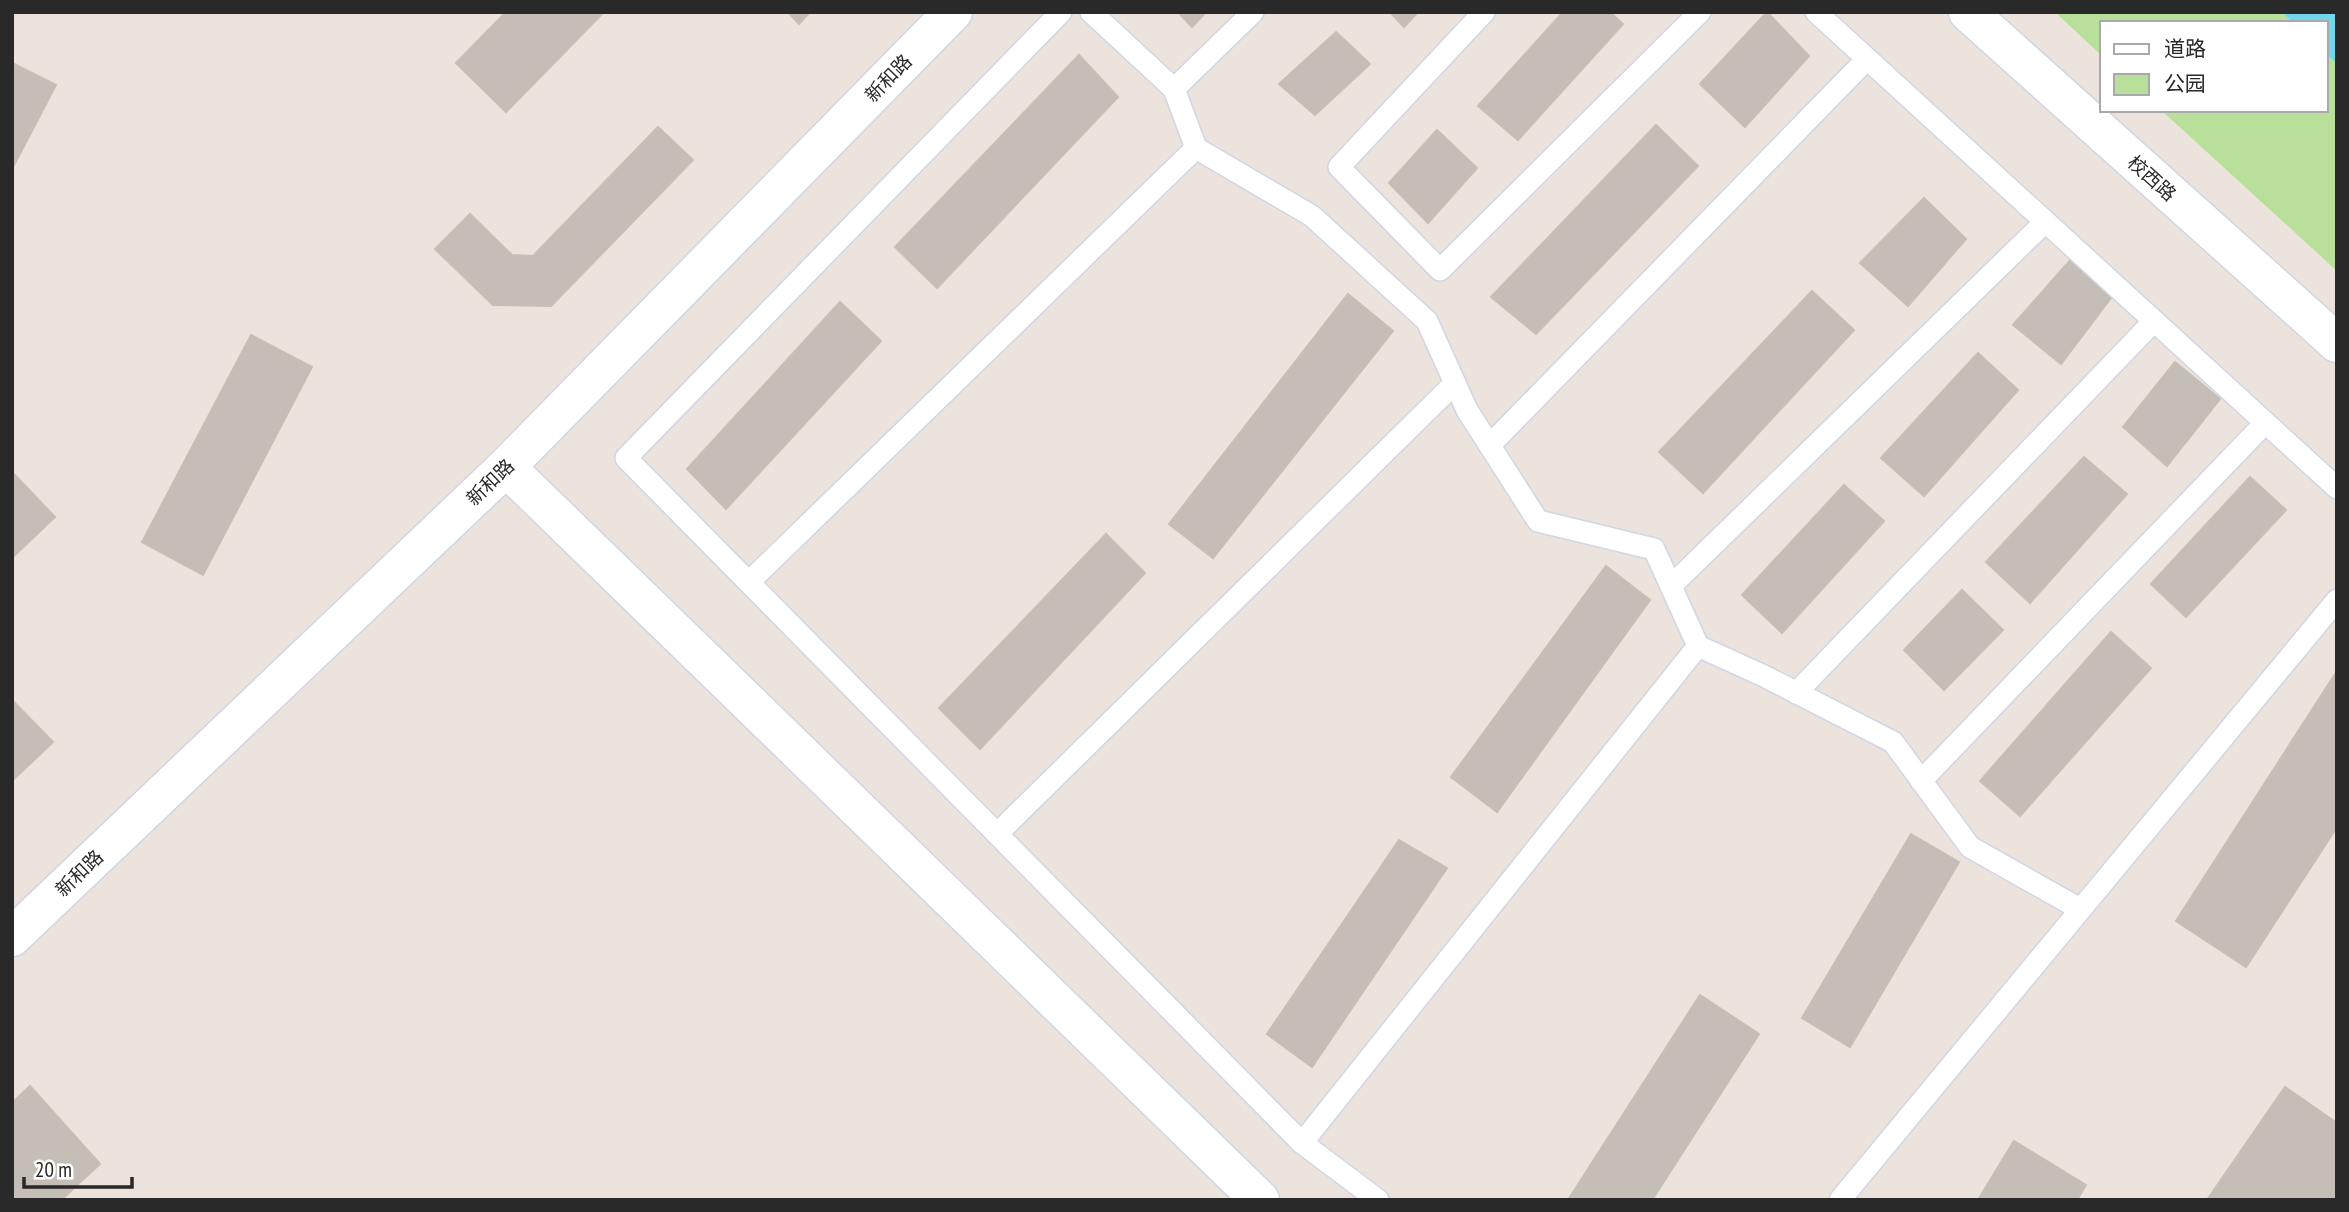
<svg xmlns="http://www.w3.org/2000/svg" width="2349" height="1212" viewBox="0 0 2349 1212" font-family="'PT Sans Narrow','Noto Sans SC',sans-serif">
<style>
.green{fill:#b9e09a}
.water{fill:#72d7ea}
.building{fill:#c4beb7;stroke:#c6bfb5;stroke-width:2}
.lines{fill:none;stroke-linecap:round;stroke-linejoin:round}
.service-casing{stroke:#d1d6e2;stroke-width:24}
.tertiary-casing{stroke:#d1d6e2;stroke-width:41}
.service{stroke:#fff;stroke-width:21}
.tertiary{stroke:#fff;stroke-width:38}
.labels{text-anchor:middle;stroke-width:5;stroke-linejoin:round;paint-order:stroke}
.street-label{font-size:19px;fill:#292929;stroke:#fff}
</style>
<rect width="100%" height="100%" fill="#ebe3dc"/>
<g class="green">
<polygon points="2055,12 2282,12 2293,23 2102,23 2102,56"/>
<polygon points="2326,54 2337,64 2337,271 2161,110 2326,110"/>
</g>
<polygon class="water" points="2282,12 2337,12 2337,64 2326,54 2326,23 2293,23"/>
<g class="building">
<polygon points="506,12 604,12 506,112 456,63"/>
<polygon points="788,12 810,12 799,24"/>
<polygon points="1178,12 1206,12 1192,27"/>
<polygon points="1390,12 1418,12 1404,27"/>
<polygon points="1563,12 1610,12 1623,24 1518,140 1478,106"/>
<polygon points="1767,12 1809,56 1745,127 1700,84"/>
<polygon points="1336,32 1370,64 1315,115 1279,84"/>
<polygon points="1079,55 1118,97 937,288 895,247"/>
<polygon points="12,63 56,85 12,169"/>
<polygon points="1656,125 1698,166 1536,334 1491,297"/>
<polygon points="658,127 693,160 551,306 493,305 435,249 470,214 512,255 533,256"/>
<polygon points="1437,130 1477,168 1428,223 1389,183"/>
<polygon points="1924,198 1966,239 1908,306 1860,263"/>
<polygon points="2073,257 2114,294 2061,364 2013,325"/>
<polygon points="1812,291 1854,330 1703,493 1659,452"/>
<polygon points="1348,294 1393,331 1213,558 1169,524"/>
<polygon points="840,302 881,341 726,509 687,469"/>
<polygon points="251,335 312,367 203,575 142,542"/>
<polygon points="1978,353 2018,390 1924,496 1881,458"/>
<polygon points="2175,362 2220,399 2167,466 2123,427"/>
<polygon points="2084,457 2127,494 2030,603 1986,562"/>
<polygon points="12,472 55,517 12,558"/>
<polygon points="2250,477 2286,510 2186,617 2151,584"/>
<polygon points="1844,485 1884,521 1782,633 1742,595"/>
<polygon points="1106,534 1145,573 980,749 939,708"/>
<polygon points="1606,566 1650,600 1497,812 1451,777"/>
<polygon points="1962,590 2003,630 1944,690 1904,650"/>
<polygon points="2111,632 2151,668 2020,816 1980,781"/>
<polygon points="2337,671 2337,827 2246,967 2176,921"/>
<polygon points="12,700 53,742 12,781"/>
<polygon points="1911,834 1959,862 1850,1047 1802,1018"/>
<polygon points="1399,840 1447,868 1312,1067 1267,1034"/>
<polygon points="1700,995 1759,1034 1652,1200 1568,1200"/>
<polygon points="30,1086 100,1164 61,1200 12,1200 12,1103"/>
<polygon points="2285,1087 2337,1123 2337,1200 2207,1200"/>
<polygon points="2014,1141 2086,1185 2077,1200 1978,1200"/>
</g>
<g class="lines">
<g class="service-casing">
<g id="service">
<polyline points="1061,12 626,458 1302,1143 1378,1200"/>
<polyline points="1091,12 1174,89 1196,148 1312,216 1427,321 1467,410 1538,521 1654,549 1698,646 1764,676 1893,742 1970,847 2080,909"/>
<polyline points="1484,12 1339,167 1440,270 1700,12"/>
<polyline points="1816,12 2337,488"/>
<polyline points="1174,89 1253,12"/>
<polyline points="1490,445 1867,59"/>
<polyline points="749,582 1196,148"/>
<polyline points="1671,586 2045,222"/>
<polyline points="1796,693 2154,321"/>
<polyline points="1921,781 2265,423"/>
<polyline points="997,834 1455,383"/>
<polyline points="1302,1143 1698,646"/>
<polyline points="1840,1200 2337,600"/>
</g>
</g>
<g class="tertiary-casing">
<g id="tertiary">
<polyline points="1968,12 2337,343"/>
<polyline points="506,467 1260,1200"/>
<polyline points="12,937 506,467 953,12"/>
</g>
</g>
<use href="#service" class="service"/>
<use href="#tertiary" class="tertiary"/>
</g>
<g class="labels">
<g class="street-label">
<text transform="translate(888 78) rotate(-46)" y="7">新和路</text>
<text transform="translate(2152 178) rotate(42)" y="7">校西路</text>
<text transform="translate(490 482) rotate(-44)" y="7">新和路</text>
<text transform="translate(79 873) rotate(-44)" y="7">新和路</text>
</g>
</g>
<rect width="2349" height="1212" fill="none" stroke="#292929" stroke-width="28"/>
<rect x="2100" y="21" width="228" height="91" fill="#ffffff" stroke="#a9a9a9" stroke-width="2"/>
<rect x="2114" y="44" width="35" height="10" fill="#ffffff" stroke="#a9a9a9" stroke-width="2"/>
<text x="2164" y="56" font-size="21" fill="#292929">道路</text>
<rect x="2114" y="74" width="35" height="21" fill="#b9e09a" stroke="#a9a9a9" stroke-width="2"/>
<text x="2164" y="91" font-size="21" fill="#292929">公园</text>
<path d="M24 1177v10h108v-10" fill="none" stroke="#292929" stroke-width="3.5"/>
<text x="35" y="1177" font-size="21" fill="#292929" stroke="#ffffff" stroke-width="5" paint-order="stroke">20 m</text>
</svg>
